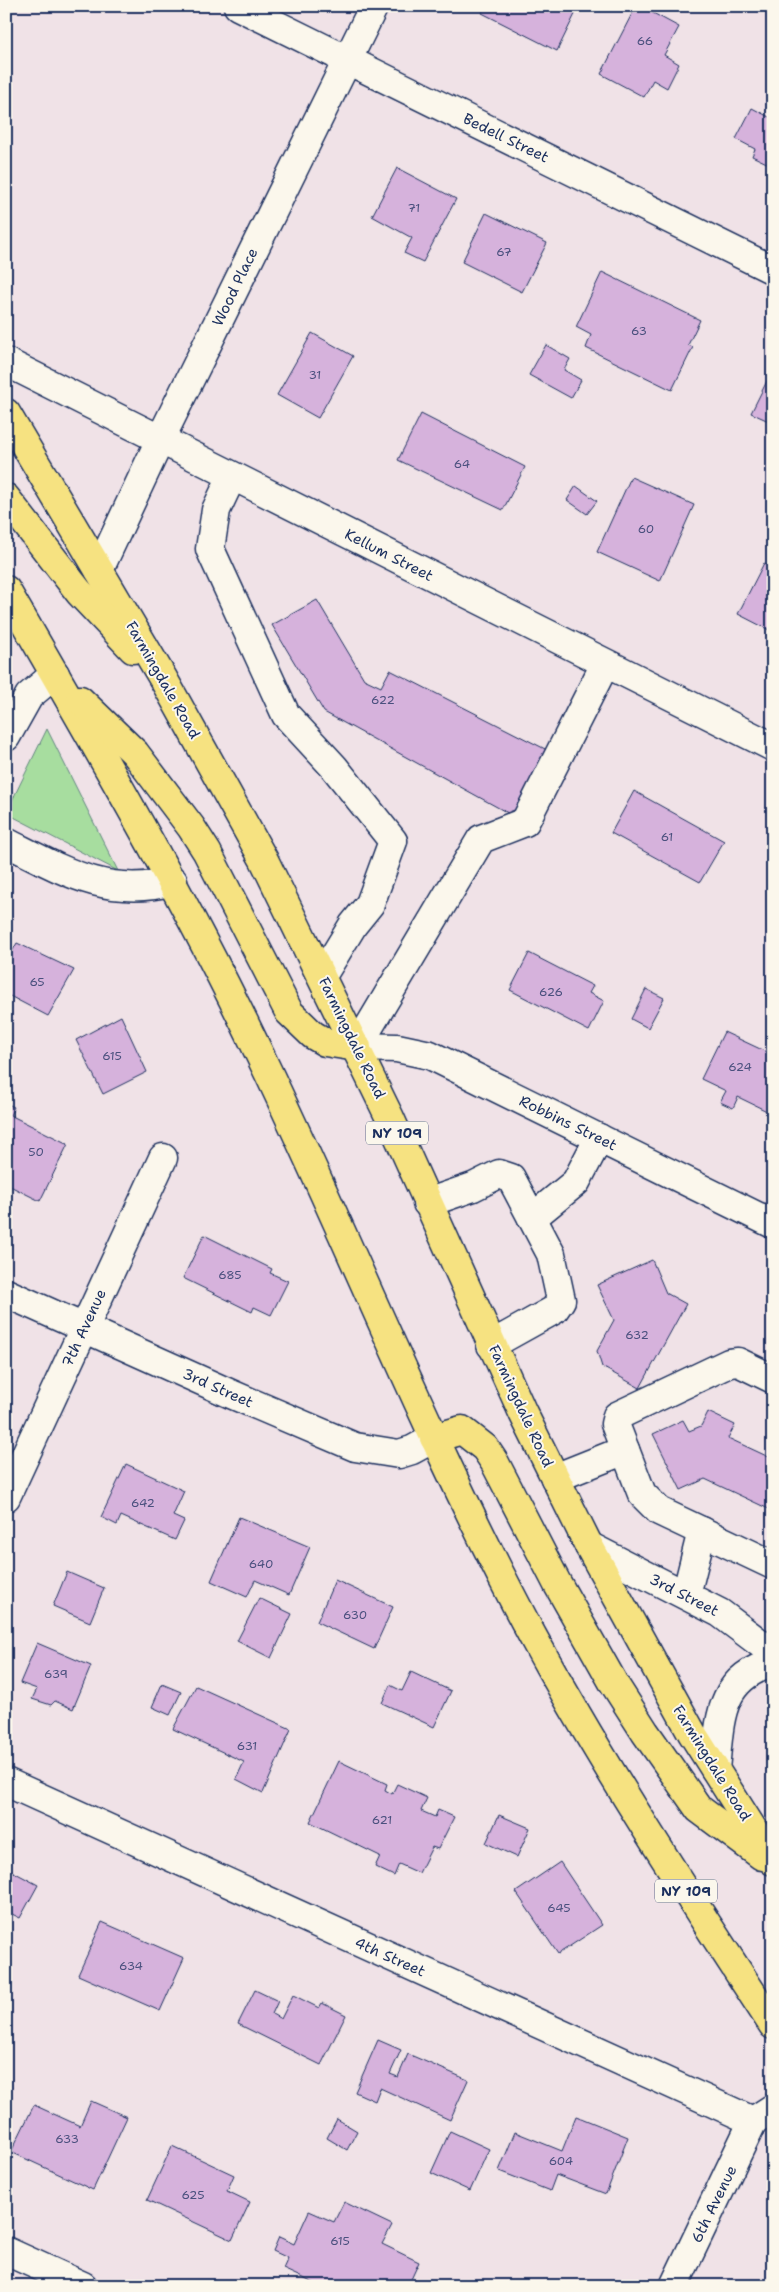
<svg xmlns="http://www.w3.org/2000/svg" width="779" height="2292" viewBox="0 0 779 2292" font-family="'Shantell Sans',sans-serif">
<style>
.green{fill:#a7dd9f;stroke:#61867e}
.building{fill:#d6b2dc;stroke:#1b2f5e}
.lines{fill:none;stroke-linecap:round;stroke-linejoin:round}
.minor-casing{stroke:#1b2f5e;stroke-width:31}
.major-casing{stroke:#1b2f5e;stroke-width:31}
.minor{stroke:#fbf7ec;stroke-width:28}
.major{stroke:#f6e281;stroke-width:28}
.labels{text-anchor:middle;stroke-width:4;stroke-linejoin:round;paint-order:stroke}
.number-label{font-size:12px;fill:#4a507e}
.shield{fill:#fbf7ec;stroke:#5e6b89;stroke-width:1}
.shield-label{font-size:14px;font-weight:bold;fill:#1b2f5e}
.street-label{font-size:15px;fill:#1b2f5e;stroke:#fbf7ec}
</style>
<rect width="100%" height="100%" fill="#f0e2e7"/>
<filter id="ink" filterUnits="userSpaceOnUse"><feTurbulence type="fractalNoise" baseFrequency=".02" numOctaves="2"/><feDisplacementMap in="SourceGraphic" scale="10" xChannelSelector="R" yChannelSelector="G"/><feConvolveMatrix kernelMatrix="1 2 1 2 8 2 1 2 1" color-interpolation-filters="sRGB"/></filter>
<g filter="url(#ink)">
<polygon class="green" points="47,729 118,871 6,813"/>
<g class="building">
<polygon points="485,6 579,6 557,51 482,13"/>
<polygon points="636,6 640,6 679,27 664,55 679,64 667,88 653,80 644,97 601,74"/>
<polygon points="752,108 771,118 773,115 773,166 752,156 755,149 736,139"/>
<polygon points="397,168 456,199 423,262 404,253 412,238 372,216"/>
<polygon points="486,213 547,243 522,292 462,262"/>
<polygon points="602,272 700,320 688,345 693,347 672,390 586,348 591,335 576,327"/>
<polygon points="312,333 353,356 318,418 277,395"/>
<polygon points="546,345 570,359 564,370 581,380 571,398 529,375"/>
<polygon points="773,369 773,423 751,413"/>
<polygon points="421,414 525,467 503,510 398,460"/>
<polygon points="631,477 694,505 660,581 597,552"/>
<polygon points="576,486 597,501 587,514 567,500"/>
<polygon points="764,563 773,568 773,632 738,614"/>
<polygon points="317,600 364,679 381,687 390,670 551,752 517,818 324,712 272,625"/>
<polygon points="634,791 724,841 700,882 611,833"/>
<polygon points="17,943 74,970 48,1016 6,994 6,962"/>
<polygon points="529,953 593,986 589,993 604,1001 589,1031 510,990"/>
<polygon points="646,989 664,998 648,1028 631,1019"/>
<polygon points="121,1016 147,1072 103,1094 76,1040"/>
<polygon points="724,1032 773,1055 773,1114 738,1097 733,1108 720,1102 726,1091 701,1079"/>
<polygon points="6,1103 14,1107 10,1115 68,1144 40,1201 6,1184 6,1154 8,1150 6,1149"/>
<polygon points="204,1235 272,1269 270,1273 288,1281 271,1315 254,1307 252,1312 183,1278"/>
<polygon points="652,1260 666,1293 686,1304 640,1388 602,1367 597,1351 614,1320 597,1285"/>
<polygon points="708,1412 735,1425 728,1438 773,1459 773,1511 705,1479 681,1490 653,1434 683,1420 689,1431 701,1426"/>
<polygon points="126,1464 184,1491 173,1516 184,1521 175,1540 121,1516 117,1525 101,1517"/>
<polygon points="239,1517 310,1547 289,1595 255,1580 247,1597 211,1581"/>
<polygon points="67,1572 104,1588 90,1622 53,1606"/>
<polygon points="335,1580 393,1607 374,1649 317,1622"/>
<polygon points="259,1598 292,1614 271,1658 237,1641"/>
<polygon points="37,1643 91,1666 73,1709 55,1701 51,1705 32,1699 37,1689 20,1683"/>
<polygon points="411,1672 451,1691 434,1727 382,1703 390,1685 402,1691"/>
<polygon points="162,1684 181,1692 170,1715 152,1707"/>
<polygon points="196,1686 291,1729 263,1793 236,1779 244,1762 173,1729"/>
<polygon points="339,1761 387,1784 385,1790 392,1794 397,1784 427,1798 421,1811 435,1817 438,1810 454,1817 438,1849 432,1847 419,1873 399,1864 394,1876 375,1867 380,1856 310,1822"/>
<polygon points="499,1815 530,1828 517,1857 486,1843"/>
<polygon points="560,1862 602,1925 558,1954 516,1892"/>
<polygon points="6,1868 38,1885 20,1918 6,1911"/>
<polygon points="102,1922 184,1958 160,2011 78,1975"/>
<polygon points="255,1990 278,2001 272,2014 281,2019 293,1995 319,2008 322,2003 346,2015 321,2065 238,2024"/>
<polygon points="378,2040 401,2050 390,2074 398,2077 408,2054 468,2080 450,2120 380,2088 375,2101 355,2092"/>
<polygon points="91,2101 127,2117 93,2190 11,2152 34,2105 80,2126"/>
<polygon points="576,2116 628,2137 606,2194 556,2175 550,2191 499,2171 515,2132 562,2151"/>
<polygon points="337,2119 357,2131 347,2150 327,2138"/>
<polygon points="450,2131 489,2149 470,2191 431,2173"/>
<polygon points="172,2146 234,2175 227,2191 250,2202 232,2240 147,2200"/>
<polygon points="344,2202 392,2225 382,2244 419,2262 408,2286 370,2286 364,2283 363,2286 343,2286 336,2282 334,2286 320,2286 283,2269 288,2258 273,2251 279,2237 294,2244 309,2211 334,2222"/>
</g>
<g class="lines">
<g class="minor-casing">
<g id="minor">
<polyline points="238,6 773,270"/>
<polyline points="6,362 773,747"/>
<polyline points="232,476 216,510 210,549 286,715 334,767 393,841 370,904 353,925 322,976"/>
<polyline points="99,570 160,440 374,6"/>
<polyline points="6,737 29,696 55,674"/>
<path d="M 6,842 C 62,870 108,899 173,881"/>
<polyline points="357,1047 481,839 525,822 605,664"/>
<polyline points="357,1047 397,1048 430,1055 773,1224"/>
<polyline points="427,1203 473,1187 499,1174 511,1178 551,1254 561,1300 554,1310 491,1345"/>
<polyline points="532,1218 576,1182 599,1138"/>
<polyline points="6,1293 231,1394 355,1447 399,1454 412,1450 434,1438"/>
<polyline points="773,1379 738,1362 729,1363 617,1416 615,1424 642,1494 659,1511 773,1565"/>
<polyline points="555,1478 625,1450"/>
<polyline points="6,1497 163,1158"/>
<polyline points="589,1546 720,1613 773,1653"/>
<polyline points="686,1595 702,1531"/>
<path d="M 715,1769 C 720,1723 717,1678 773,1663"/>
<polyline points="6,1782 753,2121"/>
<polyline points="753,2121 773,2108"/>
<polyline points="6,2251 83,2286"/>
<polyline points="674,2286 753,2121"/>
</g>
</g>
<g class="major-casing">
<g id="major">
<polyline points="6,413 164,680 264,860 390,1118 523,1413 589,1546 692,1733 773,1861"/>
<polyline points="6,498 79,592 133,649"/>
<path d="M 6,590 C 98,749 190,906 268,1072 C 357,1259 434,1452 532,1635 C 605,1769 689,1897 773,2025"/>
<polyline points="80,700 135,753 191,827 207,852 289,1012 313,1035 325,1042 357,1047"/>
<polyline points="434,1438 462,1430 485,1448 495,1463 557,1583 613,1682 645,1732 699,1809 762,1856"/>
</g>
</g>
<use href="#minor" class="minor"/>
<use href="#major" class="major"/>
</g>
</g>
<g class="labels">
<g class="number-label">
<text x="645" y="45">66</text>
<text x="414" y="212">71</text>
<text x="504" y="256">67</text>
<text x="639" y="335">63</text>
<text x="315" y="379">31</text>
<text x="462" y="468">64</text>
<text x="646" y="533">60</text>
<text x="383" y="704">622</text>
<text x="667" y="841">61</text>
<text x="37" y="986">65</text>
<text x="551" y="996">626</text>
<text x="112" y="1060">615</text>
<text x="740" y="1071">624</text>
<text x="36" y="1156">50</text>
<text x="230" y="1279">685</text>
<text x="637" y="1339">632</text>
<text x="143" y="1507">642</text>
<text x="261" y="1568">640</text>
<text x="355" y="1619">630</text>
<text x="56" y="1678">639</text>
<text x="247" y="1750">631</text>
<text x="382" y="1824">621</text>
<text x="559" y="1912">645</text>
<text x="131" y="1970">634</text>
<text x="67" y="2143">633</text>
<text x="561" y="2165">604</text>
<text x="193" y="2199">625</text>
<text x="340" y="2245">615</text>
</g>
<g class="shield">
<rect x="366" y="1121.5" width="62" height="23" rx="4"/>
<rect x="655" y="1879.5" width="62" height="23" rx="4"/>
</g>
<g class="shield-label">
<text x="397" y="1138">NY 109</text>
<text x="686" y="1896">NY 109</text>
</g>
<g class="street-label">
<text transform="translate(506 138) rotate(26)" y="5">Bedell Street</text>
<text transform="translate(235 287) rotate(-64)" y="5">Wood Place</text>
<text transform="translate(389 555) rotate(27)" y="5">Kellum Street</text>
<text transform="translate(163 680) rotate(60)" y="5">Farmingdale Road</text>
<text transform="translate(352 1038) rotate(64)" y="5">Farmingdale Road</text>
<text transform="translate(568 1123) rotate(26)" y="5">Robbins Street</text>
<text transform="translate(84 1328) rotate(-65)" y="5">7th Avenue</text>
<text transform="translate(218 1388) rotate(24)" y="5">3rd Street</text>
<text transform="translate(521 1406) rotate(65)" y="5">Farmingdale Road</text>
<text transform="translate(684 1595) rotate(27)" y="5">3rd Street</text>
<text transform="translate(712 1763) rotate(58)" y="5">Farmingdale Road</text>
<text transform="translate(390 1957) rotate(24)" y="5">4th Street</text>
<text transform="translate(714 2204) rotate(-64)" y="5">6th Avenue</text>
</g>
</g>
<rect width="779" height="2292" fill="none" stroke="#fbf7ec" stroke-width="25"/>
<rect x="12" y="12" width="754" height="2267" fill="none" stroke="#1b2f5e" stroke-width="2" filter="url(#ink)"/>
</svg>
